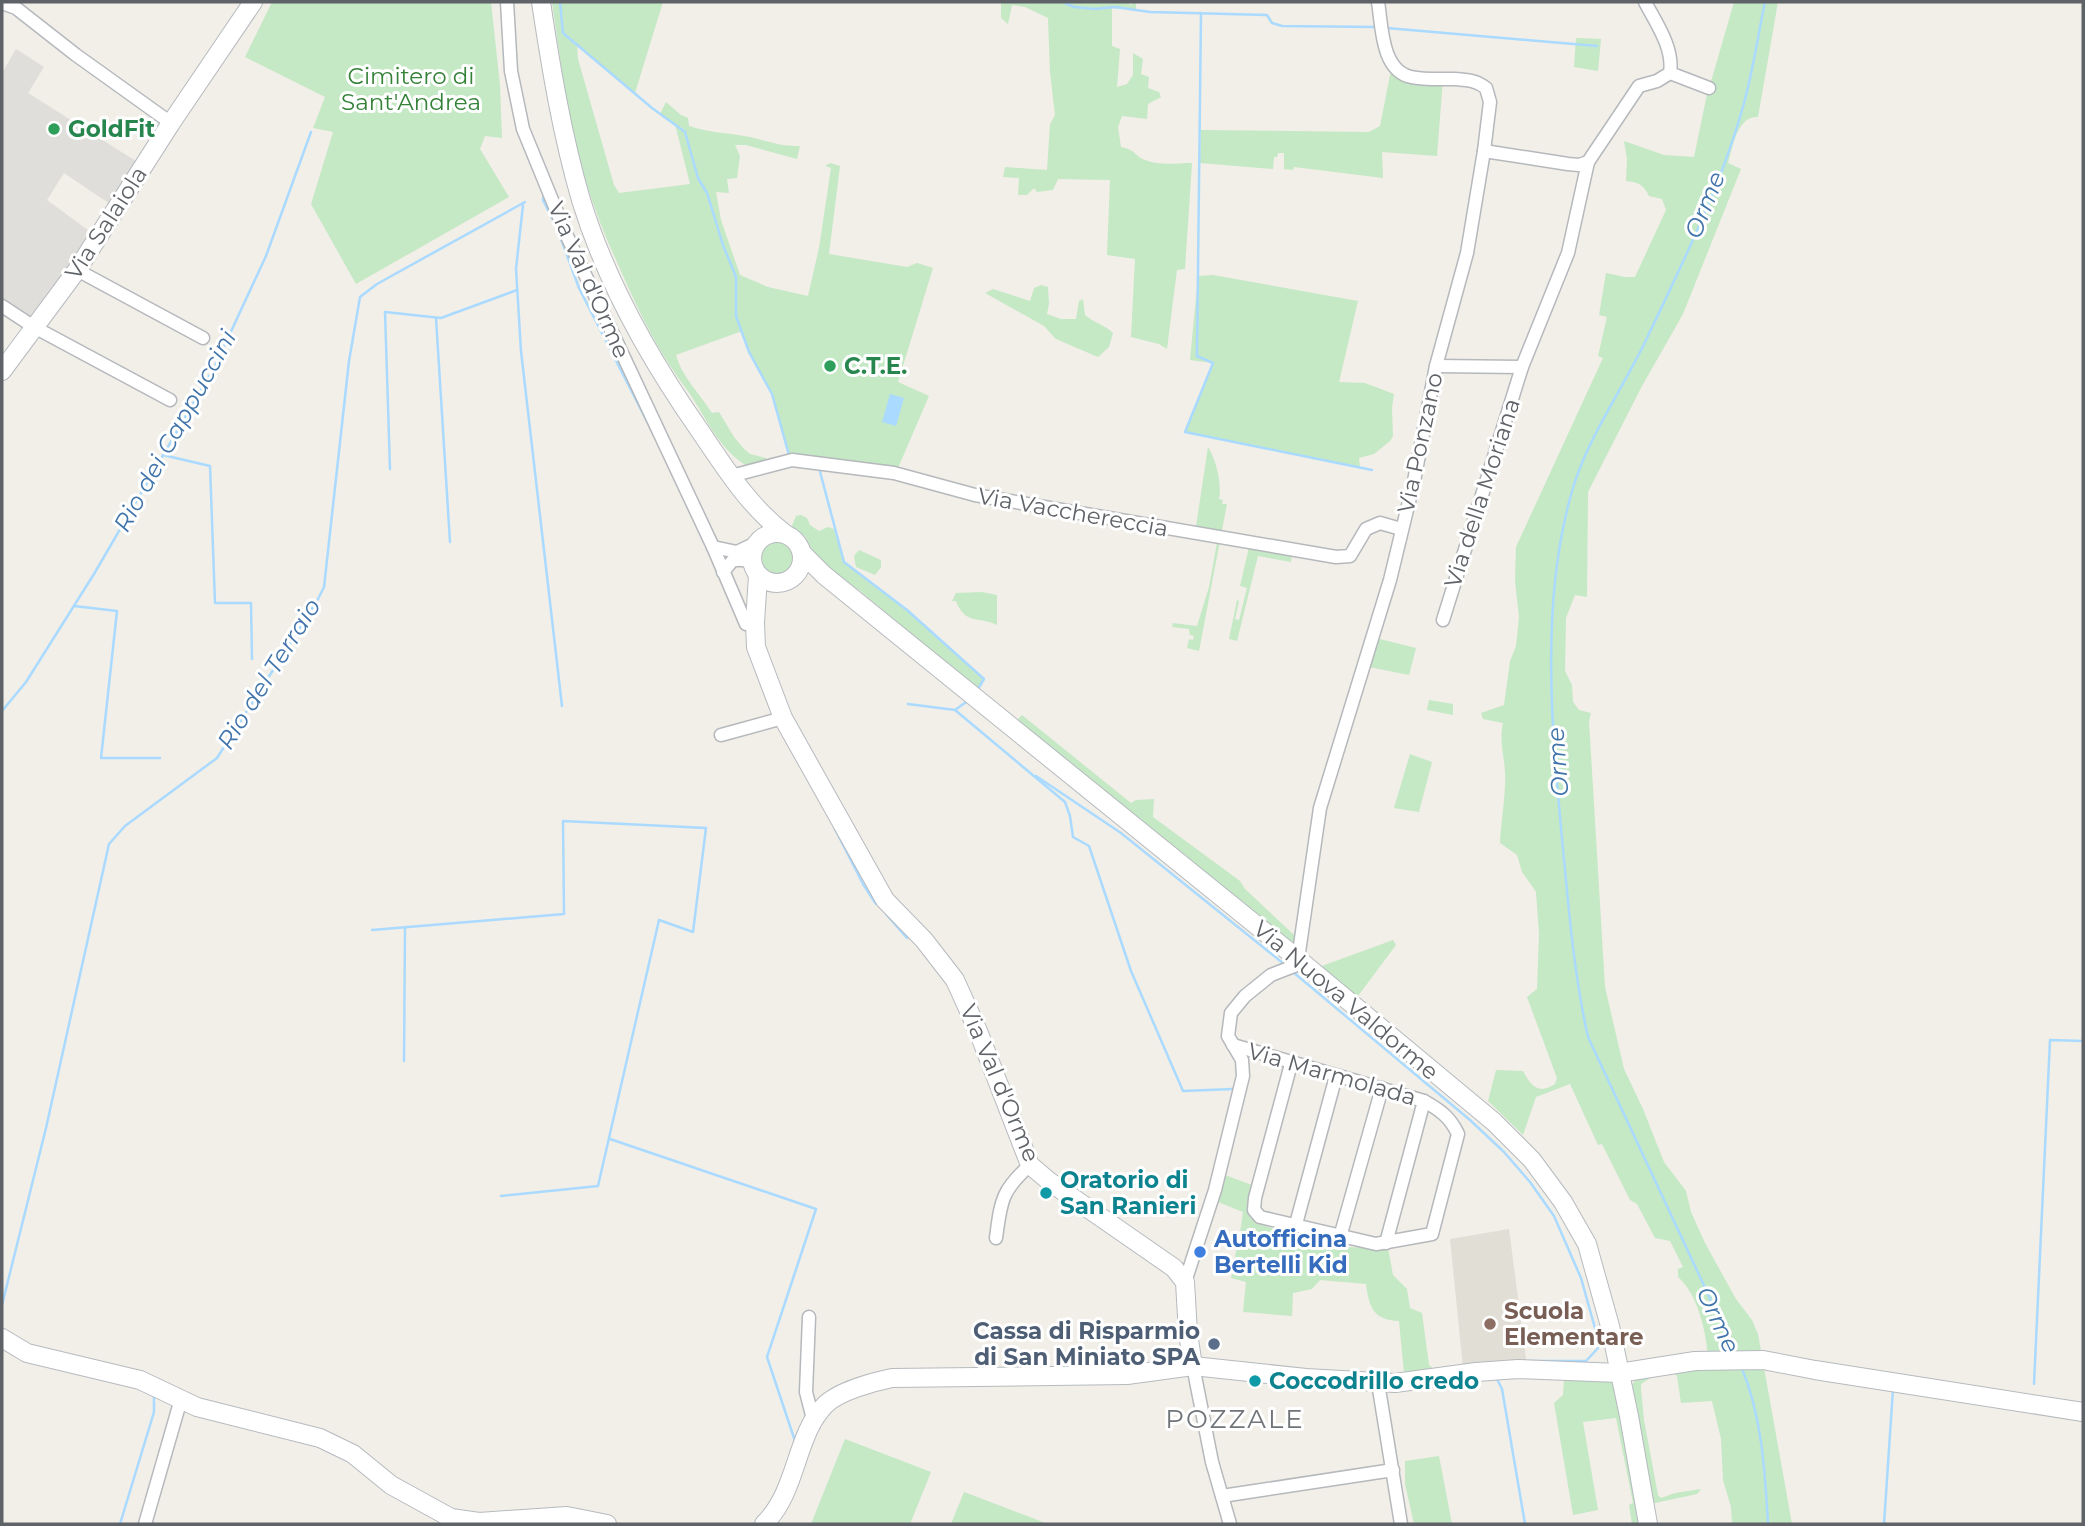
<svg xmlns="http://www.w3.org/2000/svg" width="2085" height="1526" viewBox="0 0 2085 1526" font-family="Montserrat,sans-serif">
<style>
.industrial{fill:#e0deda}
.education{fill:#e1ded6}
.green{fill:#c5e8c5}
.water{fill:#aadaff}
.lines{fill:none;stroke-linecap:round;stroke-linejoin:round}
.stream{stroke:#aadaff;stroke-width:2.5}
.street-casing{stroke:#b5b8bc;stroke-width:15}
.secondary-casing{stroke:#b6babf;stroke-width:20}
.street{stroke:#fff;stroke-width:12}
.secondary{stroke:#fff;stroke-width:18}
.leisure-dot{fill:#2e9e5b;stroke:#fff;stroke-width:2.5}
.culture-dot{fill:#0f9aa8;stroke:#fff;stroke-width:2.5}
.shop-dot{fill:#3f7fe0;stroke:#fff;stroke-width:2.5}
.education-dot{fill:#8d6e63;stroke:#fff;stroke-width:2.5}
.service-dot{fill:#5c6f8a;stroke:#fff;stroke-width:2.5}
.labels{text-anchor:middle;stroke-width:6;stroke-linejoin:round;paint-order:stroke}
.park-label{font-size:23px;fill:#348238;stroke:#fff}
.leisure-label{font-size:23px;font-weight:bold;fill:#27864d;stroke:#fff;text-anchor:start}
.street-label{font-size:23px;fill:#5f6368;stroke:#fff}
.culture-label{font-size:23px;font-weight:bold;fill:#0d838f;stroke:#fff;text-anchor:start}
.shop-label{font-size:23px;font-weight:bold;fill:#366cbe;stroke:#fff;text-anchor:start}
.education-label{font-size:23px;font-weight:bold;fill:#785e54;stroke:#fff;text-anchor:start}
.service-label{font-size:23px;font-weight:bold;fill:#4e5e75;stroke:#fff;text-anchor:end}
.water-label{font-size:24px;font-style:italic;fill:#4174aa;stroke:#fff}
.quarter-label{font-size:26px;letter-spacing:2px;fill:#70757a;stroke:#fff}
</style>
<rect width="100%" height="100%" fill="#f1efe8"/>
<polygon class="industrial" points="16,49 44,67 28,93 139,163 110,204 64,173 47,200 92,233 34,320 2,298 2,73"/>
<polygon class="education" points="1509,1229 1527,1366 1463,1368 1450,1239"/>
<g class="green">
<polygon points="272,2 491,2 500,85 502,138 485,136 480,149 509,197 356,284 311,204 333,132 313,128 325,97 245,57"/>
<path d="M 552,2 L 663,2 L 635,93 L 577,46 L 578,59 L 614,185 L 619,193 L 690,184 L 675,124 L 660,114 L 666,102 L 681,115 L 688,118 L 689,126 C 709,133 730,133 750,137 C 767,141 782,147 800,146 L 797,159 L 746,145 L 735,145 L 740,156 L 737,178 L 727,179 L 729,193 L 716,192 L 721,220 L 740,275 L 768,287 L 808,296 L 819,248 L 831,168 L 825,166 L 830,163 L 840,166 L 829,254 L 907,267 L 917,263 L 933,268 L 898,382 L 929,396 L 898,468 L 790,456 L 772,394 L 749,352 L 742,331 L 676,355 C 682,377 700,394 712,413 L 719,412 L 734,437 L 744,449 L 750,454 L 766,458 L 766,461 L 747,466 C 716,447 705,414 685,387 C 659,352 643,320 625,280 C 615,257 604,235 596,211 C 571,144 562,72 552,2 Z"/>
<path d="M 1001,2 L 1063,2 L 1069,5 L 1072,2 L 1126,2 L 1132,5 L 1132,2 L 1136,2 L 1136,10 L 1112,8 L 1112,46 L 1120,49 L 1117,87 L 1127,84 L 1133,75 L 1133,53 L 1143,59 L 1141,74 L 1149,77 L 1148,88 L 1159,92 L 1161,97 L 1148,104 L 1147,119 L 1122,116 L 1118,127 L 1121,147 C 1138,151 1133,155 1145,160 C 1159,166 1177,163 1192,163 L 1185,269 L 1177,270 L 1167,349 L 1159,344 L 1131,337 L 1135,259 L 1107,255 L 1110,180 L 1058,179 L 1053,190 L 1037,192 L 1034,188 L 1027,195 L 1018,195 L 1019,178 L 1003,177 L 1005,167 L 1047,170 L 1050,124 L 1055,115 L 1050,72 L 1048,18 L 1025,7 L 1012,5 L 1008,24 L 1001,18 Z"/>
<path d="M 1734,2 L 1778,2 L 1758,117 C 1737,116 1733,146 1728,163 L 1741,169 L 1683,314 L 1642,386 L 1588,492 L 1587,597 L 1575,595 L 1566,618 L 1565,671 L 1572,685 L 1573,702 L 1579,710 L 1591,713 L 1589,721 L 1605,987 L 1624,1069 L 1643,1109 L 1664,1162 L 1686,1191 L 1691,1212 L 1705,1243 L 1736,1299 L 1752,1320 L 1758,1334 L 1792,1524 L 1732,1524 L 1731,1507 L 1723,1480 L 1721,1439 L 1712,1401 L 1681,1403 L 1677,1376 L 1671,1371 L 1708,1360 C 1707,1334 1698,1294 1678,1277 L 1678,1269 L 1683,1267 L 1670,1241 L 1655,1238 L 1637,1204 L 1630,1200 L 1602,1144 L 1598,1145 L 1570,1084 L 1536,1097 L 1523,1135 L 1488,1101 L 1496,1070 L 1523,1071 C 1531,1086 1538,1095 1555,1084 L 1557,1078 L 1527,997 L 1537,989 L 1539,934 L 1536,892 L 1522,872 L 1517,855 L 1500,843 C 1501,819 1506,796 1505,772 C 1504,755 1499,740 1503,723 L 1483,719 L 1481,713 L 1504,705 L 1510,661 L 1516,646 L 1519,617 L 1515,581 L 1516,547 L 1603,358 L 1598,356 L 1607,317 L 1599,315 L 1606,273 L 1625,277 L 1635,277 L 1666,210 L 1662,199 L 1649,196 C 1644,185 1638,182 1626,181 L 1627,159 L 1624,141 L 1664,155 L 1694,157 L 1706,99 Z"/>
<polygon points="1576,38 1601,39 1598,71 1574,67"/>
<polygon points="1392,65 1399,72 1443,79 1437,156 1382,152 1383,178 1294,167 1293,170 1284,169 1284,153 1278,153 1277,157 1274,157 1273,169 1200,163 1201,130 1369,132 1380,126"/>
<polygon points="1213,275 1358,301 1339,382 1365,383 1394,394 1392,408 1393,436 1390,441 1374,454 1359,458 1360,467 1185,432 1213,363 1190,360 1198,276"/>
<path d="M 1041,285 L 1048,287 L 1049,304 L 1047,314 L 1061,319 L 1076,319 L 1079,301 L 1083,299 L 1085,315 C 1094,323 1105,325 1113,333 L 1109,347 L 1098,357 L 1056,339 L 1044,326 L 985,293 L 993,289 L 1030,301 L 1034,288 Z"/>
<path d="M 1208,447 C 1216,460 1222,483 1219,499 L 1223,500 L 1222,504 L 1227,504 L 1199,651 L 1187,648 L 1189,639 L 1193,640 L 1194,636 L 1190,635 L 1189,629 L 1172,627 L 1173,623 L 1197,626 L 1209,587 L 1218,537 L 1195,533 Z"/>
<polygon points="801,515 807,518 810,525 819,531 828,527 834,529 844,562 907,610 984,679 978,690 859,590 833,574 816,558 805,536 791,528 796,516"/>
<circle cx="777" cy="558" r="20"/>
<polygon points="1250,543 1293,550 1291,562 1258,556 1237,641 1229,639 1237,600 1239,601 1235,619 1239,620 1247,588 1240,586"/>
<polygon points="859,550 881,560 881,567 875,575 856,567 854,556"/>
<path d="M 982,592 L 997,595 L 997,625 C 978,616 965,625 956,601 L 952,601 L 956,593 Z"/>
<polygon points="1372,637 1416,648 1409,675 1364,666"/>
<polygon points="1429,700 1453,704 1453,715 1427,710"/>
<polygon points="1022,715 1131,803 1136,800 1154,799 1153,817 1240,881 1245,889 1293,934 1298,935 1294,943 1286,941 1016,721"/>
<polygon points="1410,754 1432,762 1419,812 1394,808"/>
<polygon points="1393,940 1396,945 1352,1004 1311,970"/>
<path d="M 1225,1175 L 1257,1187 L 1258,1224 L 1340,1247 L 1388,1248 L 1393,1275 L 1407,1289 L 1410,1308 L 1422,1313 L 1429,1365 L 1436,1371 L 1404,1373 L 1399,1321 C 1373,1320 1369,1307 1366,1284 L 1320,1280 L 1312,1289 L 1293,1293 L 1292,1316 L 1243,1312 L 1246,1282 L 1231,1278 L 1237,1246 L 1242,1248 L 1243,1235 L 1240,1233 L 1243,1212 L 1218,1202 Z"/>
<polygon points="1655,1375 1641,1384 1641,1389 1644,1420 1658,1495 1661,1498 1675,1493 1701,1489 1697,1494 1655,1503 1650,1503 1632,1393 1632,1385 1636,1379"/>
<polygon points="1564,1379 1610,1380 1615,1386 1648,1524 1632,1524 1629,1505 1633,1503 1616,1418 1583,1422 1598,1510 1573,1515 1554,1403 1563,1395"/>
<polygon points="845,1439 931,1472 910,1524 811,1524"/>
<polygon points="1439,1456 1452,1524 1414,1524 1405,1484 1405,1461"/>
<polygon points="964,1492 1048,1524 951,1524"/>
</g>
<polygon class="water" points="890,394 904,398 896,426 882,422"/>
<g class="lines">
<g class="stream">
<polyline points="560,2 563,33 652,108 685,132 698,178 707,193 723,245 736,277 736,316 749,352 772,394 789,455"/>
<polyline points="1063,2 1074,7 1095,9 1115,7 1150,12 1267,15 1272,23 1282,26 1376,27"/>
<polyline points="1201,13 1197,356 1213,363 1185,432 1372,470"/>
<polyline points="1387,28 1597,46"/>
<polyline points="544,194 543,200 557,228 579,288 657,441"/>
<polyline points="523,205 516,269 521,351 562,706"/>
<polyline points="436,318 450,542"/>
<polyline points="163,455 210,466 215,603 251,603 252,659"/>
<polyline points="819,468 844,562 907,610 984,679 978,689"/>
<polyline points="390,469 385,312 441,318 517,290"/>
<polyline points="74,606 117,611 101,758 160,758"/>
<polyline points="908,704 955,710 1065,802 1070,816 1073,837 1089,846 1131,971 1183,1091 1233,1089"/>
<polyline points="955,710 969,700"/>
<polyline points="2,711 26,682 94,574 215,366 266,256 311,132"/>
<polyline points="1036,776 1121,833 1284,964"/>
<polyline points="834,827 863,884 876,904"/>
<polyline points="886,914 907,938"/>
<polyline points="372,930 564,914 563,821 706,828 693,932 659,920 598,1186 501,1196"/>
<polyline points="1293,972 1470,1120 1504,1152 1530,1182 1554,1216 1581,1278 1600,1346 1586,1361 1528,1361"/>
<polyline points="404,1061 405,928"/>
<polyline points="610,1139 816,1209 767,1357 795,1441"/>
<polyline points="2,1305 46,1128 109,844 125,826 217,758 317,601 324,587 349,361 360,297 377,284 525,202"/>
<path d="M 1736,1354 L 1588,1037 C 1574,975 1569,912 1563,849 C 1552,733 1539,601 1573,488 C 1588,437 1624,387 1647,338 C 1683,262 1722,184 1744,103 C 1753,70 1758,35 1765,2"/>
<path d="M 1741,1366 C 1762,1416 1765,1471 1768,1524"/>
<polyline points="1497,1379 1502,1389 1525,1524"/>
<polyline points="2034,1384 2050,1040 2083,1041"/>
<polyline points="120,1524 154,1412 154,1396 151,1394"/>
<polyline points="1884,1524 1893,1389"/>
</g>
<g class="street-casing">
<g id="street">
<polyline points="507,2 511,71 523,129 566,234 713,547 746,624"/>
<path d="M 1378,2 C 1382,26 1381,70 1411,77 C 1425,80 1440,79 1455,79 C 1467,80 1476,80 1486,88 L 1490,102 L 1484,151"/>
<path d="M 1645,2 C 1656,23 1674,48 1670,73 L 1709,88"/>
<polyline points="2,3 16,8 76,55 171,123"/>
<polyline points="77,270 203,338"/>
<polyline points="2,306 34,327 170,400"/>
<polyline points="1436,366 1522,367"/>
<polyline points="731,476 792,460 894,473 975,495 1336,557 1350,556 1366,529 1380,523 1401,529"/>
<polyline points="713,547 737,552 756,543"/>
<polyline points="723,572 733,560 745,560 752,565"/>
<polyline points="1443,620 1522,367 1568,253 1588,162"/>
<polyline points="721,735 783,718"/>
<polyline points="1298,959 1320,808 1390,580 1414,481 1436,366 1467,253 1484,151 1568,164 1579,165 1588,162 1639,86 1657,81 1670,73"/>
<path d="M 1233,1045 L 1424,1101 C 1440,1110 1450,1117 1458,1134 L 1432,1234 L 1376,1244 L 1260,1217 L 1254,1210 L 1255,1198 L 1291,1064"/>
<polyline points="1296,1224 1336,1076"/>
<polyline points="1340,1237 1382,1088"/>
<path d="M 996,1238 C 1001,1201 1001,1191 1030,1165"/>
<polyline points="1386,1243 1424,1101"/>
<polyline points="1185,1282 1215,1190 1243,1076 1242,1060 1228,1036 1231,1013 1245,996 1271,975 1302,963"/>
<polyline points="809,1317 806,1392 814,1423"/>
<polyline points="1193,1366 1212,1462 1230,1524"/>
<polyline points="1378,1383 1401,1524"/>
<polyline points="1222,1496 1393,1470"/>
<polyline points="145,1524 181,1399"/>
</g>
</g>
<g class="secondary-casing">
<g id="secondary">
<path d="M 541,2 C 551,68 562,135 581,200 C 606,282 651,361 700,431 C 725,468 749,506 784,533"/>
<polyline points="2,371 77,270 171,123 253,2"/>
<circle cx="777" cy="558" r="25"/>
<polyline points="802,553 824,575 1298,959 1494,1122 1532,1160 1563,1202 1587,1244 1610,1326 1629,1416 1648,1524"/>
<polyline points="758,575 755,623 756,647 783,718 885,900 924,940 955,980 978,1031 1030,1165 1050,1182 1174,1268 1185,1282 1188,1333 1193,1366"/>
<polyline points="2,1338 27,1353 140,1380 197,1407 320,1438 353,1454 391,1485 451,1518 479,1522 567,1516 607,1524"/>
<path d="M 764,1524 C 798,1491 795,1434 826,1404 C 840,1391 873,1382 892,1378 L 1127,1375 L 1193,1366 L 1306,1378 L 1395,1383 L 1476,1372 L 1518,1369 L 1619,1373 L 1695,1361 L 1763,1360 L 1815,1370 L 2083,1412"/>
</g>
</g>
<use href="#street" class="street"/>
<use href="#secondary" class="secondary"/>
</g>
<g class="leisure-dot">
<circle cx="54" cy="129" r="7"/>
<circle cx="830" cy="366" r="7"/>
</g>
<g class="culture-dot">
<circle cx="1046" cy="1193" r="7"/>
<circle cx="1255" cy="1381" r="7"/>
</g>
<circle class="shop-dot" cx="1200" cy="1252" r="7"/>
<circle class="education-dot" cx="1490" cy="1324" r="7"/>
<circle class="service-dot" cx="1214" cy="1344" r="7"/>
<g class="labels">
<g class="park-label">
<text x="411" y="84">Cimitero di<tspan x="411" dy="26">Sant'Andrea</tspan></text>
</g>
<g class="leisure-label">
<text x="68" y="137">GoldFit</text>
<text x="844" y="374">C.T.E.</text>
</g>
<g class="street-label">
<text transform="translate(106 223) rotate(-57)" y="8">Via Salaiola</text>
<text transform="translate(589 280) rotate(66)" y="8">Via Val d'Orme</text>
<text transform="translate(1420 443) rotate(-78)" y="8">Via Ponzano</text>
<text transform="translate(1482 493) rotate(-72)" y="8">Via della Moriana</text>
<text transform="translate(1073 512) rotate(10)" y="8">Via Vacchereccia</text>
<text transform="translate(1346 1000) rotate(40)" y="8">Via Nuova Valdorme</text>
<text transform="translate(1332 1074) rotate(16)" y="8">Via Marmolada</text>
<text transform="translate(1000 1083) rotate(67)" y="8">Via Val d'Orme</text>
</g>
<g class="culture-label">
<text x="1060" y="1188">Oratorio di<tspan x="1060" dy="26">San Ranieri</tspan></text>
<text x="1269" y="1389">Coccodrillo credo</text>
</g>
<g class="shop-label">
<text x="1214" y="1247">Autofficina<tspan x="1214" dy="26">Bertelli Kid</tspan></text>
</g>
<g class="education-label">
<text x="1504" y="1319">Scuola<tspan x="1504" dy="26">Elementare</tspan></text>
</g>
<g class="service-label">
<text x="1200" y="1339">Cassa di Risparmio<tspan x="1200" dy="26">di San Miniato SPA</tspan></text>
</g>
<g class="water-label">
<text transform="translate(1705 205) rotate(-68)" y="8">Orme</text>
<text transform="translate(175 431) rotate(-61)" y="8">Rio dei Cappuccini</text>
<text transform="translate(269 674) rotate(-58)" y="8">Rio del Terraio</text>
<text transform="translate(1558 762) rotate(-94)" y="8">Orme</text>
<text transform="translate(1718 1320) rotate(65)" y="8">Orme</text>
</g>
<g class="quarter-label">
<text x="1235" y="1428">POZZALE</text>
</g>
</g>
<rect width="2085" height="1526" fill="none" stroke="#5f6368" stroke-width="7"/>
</svg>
